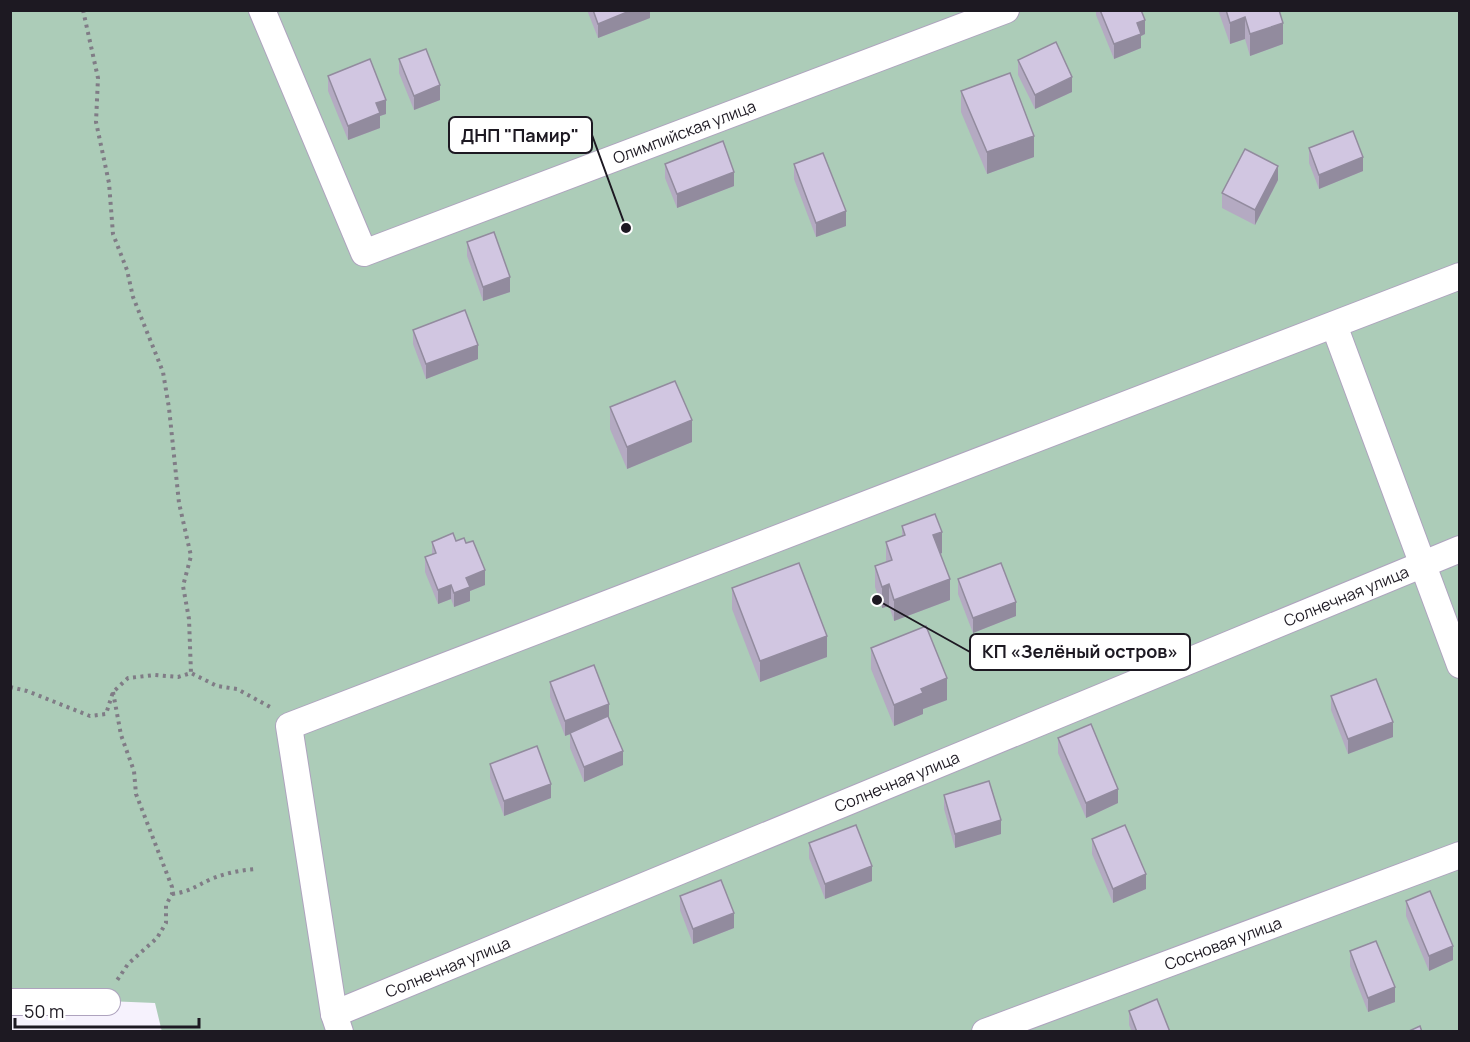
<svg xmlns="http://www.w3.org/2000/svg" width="1470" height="1042" viewBox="0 0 1470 1042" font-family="Manrope,sans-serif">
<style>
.green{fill:#acccb8}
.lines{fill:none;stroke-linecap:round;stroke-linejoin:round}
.minor-casing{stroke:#aea3be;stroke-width:28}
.path{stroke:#807c86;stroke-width:4;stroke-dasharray:3 4.5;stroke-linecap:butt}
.minor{stroke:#fff;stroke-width:26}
.wall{fill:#b4aac2}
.shaded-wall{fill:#928b9e}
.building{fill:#d1c6e1;stroke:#928b9e;stroke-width:1.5}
.labels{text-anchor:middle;stroke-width:4.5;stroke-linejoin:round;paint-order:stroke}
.street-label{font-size:16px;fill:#1d1922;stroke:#fff}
.leader{fill:none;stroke:#1d1922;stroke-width:2}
.callout-dot{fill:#1d1922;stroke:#fff;stroke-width:2}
.callout{fill:#fff;stroke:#1d1922;stroke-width:2}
.callout-label{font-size:18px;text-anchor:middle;font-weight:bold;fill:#1d1922}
</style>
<rect width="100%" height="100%" fill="#f6f2fd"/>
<polygon class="green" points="10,11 1459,11 1459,1031 162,1032 155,1003 11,997"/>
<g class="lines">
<g class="minor-casing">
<g id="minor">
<path id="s1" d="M 262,10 L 364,253 L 1006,10"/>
<polyline points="1334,325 1460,665"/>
<polyline points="10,1002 107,1002"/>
<path id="s2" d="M 334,1014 L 1460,549"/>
<polyline points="340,1032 334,1014 289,726 1460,276"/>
<path id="s3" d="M 985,1032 L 1460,855"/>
</g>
</g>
<g class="path">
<polyline points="83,10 98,78 96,122 109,183 113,234 127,270 133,297 163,372 169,408 179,503 191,556 183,586 189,619 191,673"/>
<polyline points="10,687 27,691 90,716 106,714 113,692 128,678 155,675 178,677 191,673 217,686 237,689 272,708"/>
<polyline points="113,692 121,735 134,771 136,794 172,887 172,894 166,905 166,923 157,938 128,964 116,982"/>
<path d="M 172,894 C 189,892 196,886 211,879 C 226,873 241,870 257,869"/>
</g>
<use href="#minor" class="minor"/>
</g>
<g class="wall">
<polygon points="587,10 650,10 650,18 598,38"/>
<polygon points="1096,10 1141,10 1145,34 1141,36 1141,48 1114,59 1096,15"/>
<polygon points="1218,10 1279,10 1283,44 1250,56 1245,39 1230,44"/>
<polygon points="399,59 440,100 414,110 399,73"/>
<polygon points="1018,60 1072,92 1035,109 1018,75"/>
<polygon points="328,76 386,114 380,116 380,128 348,140 328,91"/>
<polygon points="961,91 1034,157 987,174 961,112"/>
<polygon points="1309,148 1363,171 1319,189 1309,163"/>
<polygon points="665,164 734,186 677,208 665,178"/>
<polygon points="794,164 846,226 816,237 794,179"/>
<polygon points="1278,180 1255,225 1222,208 1222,193"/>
<polygon points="467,242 510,292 483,301 467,256"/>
<polygon points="413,330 478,359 426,379 413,344"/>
<polygon points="610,407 692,442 627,469 610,429"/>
<polygon points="902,526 942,553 940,554 950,600 894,621 889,606 882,608 875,587 875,566 886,562 886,542 902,536"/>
<polygon points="456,541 485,585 470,591 470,601 454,607 451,599 438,604 425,572 425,557 432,555 432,542"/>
<polygon points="958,579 1016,616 973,633 958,594"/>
<polygon points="732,588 827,657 760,682 732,609"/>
<polygon points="871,648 947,700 923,709 923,714 894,726 871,669"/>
<polygon points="550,682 609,718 623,765 584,782 570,748 570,734 565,736 550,697"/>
<polygon points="1331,696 1393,737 1348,754 1331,710"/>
<polygon points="1058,738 1118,803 1086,818 1058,753"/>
<polygon points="490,764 551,798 504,816 490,778"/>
<polygon points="944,795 1001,834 955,848 944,809"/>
<polygon points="1092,839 1146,889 1113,903 1092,854"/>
<polygon points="809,843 872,881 825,899 809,858"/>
<polygon points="680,896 734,928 693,944 680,910"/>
<polygon points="1406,901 1453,960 1429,971 1406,916"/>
<polygon points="1350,951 1395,1002 1368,1012 1350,966"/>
<polygon points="1129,1011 1170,1032 1132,1032 1129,1025"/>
</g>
<g class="shaded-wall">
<polygon points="632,10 650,10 650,18 598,38 598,24"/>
<polygon points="1245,17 1245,39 1230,44 1230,23"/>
<polygon points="1145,20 1145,34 1141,36 1141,48 1114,59 1114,44 1137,23"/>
<polygon points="1283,23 1283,44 1250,56 1250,34"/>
<polygon points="1072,77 1072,92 1035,109 1035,95"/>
<polygon points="440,85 440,100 414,110 414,96"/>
<polygon points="386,100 386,114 380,116 380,128 348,140 348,126 376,103"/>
<polygon points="1034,136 1034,157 987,174 987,152"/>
<polygon points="1363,157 1363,171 1319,189 1319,175"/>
<polygon points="1278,166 1278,180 1255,225 1255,210"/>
<polygon points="734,172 734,186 677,208 677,194"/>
<polygon points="846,211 846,226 816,237 816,223"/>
<polygon points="510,277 510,292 483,301 483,287"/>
<polygon points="478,345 478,359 426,379 426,364"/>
<polygon points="692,420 692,442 627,469 627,447"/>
<polygon points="942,532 942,553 933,557 933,535"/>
<polygon points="485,570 485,585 470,591 470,601 454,607 454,593 466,578"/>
<polygon points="950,579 950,600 894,621 894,600"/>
<polygon points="889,584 889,606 882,608 882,587"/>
<polygon points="451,585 451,599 438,604 438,590"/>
<polygon points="1016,602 1016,616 973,633 973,618"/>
<polygon points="827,636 827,657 760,682 760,661"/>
<polygon points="947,678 947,700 923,709 923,714 894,726 894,705 921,689"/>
<polygon points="609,704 609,719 565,736 565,721"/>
<polygon points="1393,722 1393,737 1348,754 1348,739"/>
<polygon points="623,751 623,765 584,782 584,767"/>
<polygon points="551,784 551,798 504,816 504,801"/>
<polygon points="1118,789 1118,803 1086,818 1086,803"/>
<polygon points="1001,820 1001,834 955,848 955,834"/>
<polygon points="872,866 872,881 825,899 825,884"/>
<polygon points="1146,874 1146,889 1113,903 1113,889"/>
<polygon points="734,913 734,928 693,944 693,929"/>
<polygon points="1453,946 1453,960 1429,971 1429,956"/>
<polygon points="1395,987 1395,1002 1368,1012 1368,998"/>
</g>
<g class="building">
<polygon points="593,10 632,10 598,24"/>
<polygon points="1100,10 1141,10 1145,20 1137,23 1141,34 1114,44"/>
<polygon points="1226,10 1279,10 1283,23 1250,34 1245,17 1230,23"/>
<polygon points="1056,42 1072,77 1035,95 1018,60"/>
<polygon points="426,49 440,85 414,96 399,59"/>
<polygon points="370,59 386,100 376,103 380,113 348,126 328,76"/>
<polygon points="1010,73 1034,136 987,152 961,91"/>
<polygon points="1353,131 1363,157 1319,175 1309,148"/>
<polygon points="723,141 734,172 677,194 665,164"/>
<polygon points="1245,149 1278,166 1255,210 1222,193"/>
<polygon points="823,153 846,211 816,223 794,164"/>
<polygon points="494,232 510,277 483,287 467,242"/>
<polygon points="465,310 478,345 426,364 413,330"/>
<polygon points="675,381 692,420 627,447 610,407"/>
<polygon points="935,514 942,532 933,535 950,579 894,600 889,584 882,587 875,566 892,560 886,542 905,535 902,526"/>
<polygon points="453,533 456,541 464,538 466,543 473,541 485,570 466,578 470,587 454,593 451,585 438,590 425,557 436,553 432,542"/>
<polygon points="799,563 827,636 760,661 732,588"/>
<polygon points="1001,563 1016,602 973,618 958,579"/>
<polygon points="926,626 947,678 921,689 923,693 894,705 871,648"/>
<polygon points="594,665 609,704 565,721 550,682"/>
<polygon points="1376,679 1393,722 1348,739 1331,696"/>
<polygon points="608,716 623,751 584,767 570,733"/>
<polygon points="1091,724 1118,789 1086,803 1058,738"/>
<polygon points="537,746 551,784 504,801 490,764"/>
<polygon points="989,781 1001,820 955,834 944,795"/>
<polygon points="856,825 872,866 825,884 809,843"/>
<polygon points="1125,825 1146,874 1113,889 1092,839"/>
<polygon points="721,880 734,913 693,929 680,896"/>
<polygon points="1430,891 1453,946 1429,956 1406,901"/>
<polygon points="1376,941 1395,987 1368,998 1350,951"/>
<polygon points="1157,999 1170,1032 1137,1032 1129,1011"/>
<polygon points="1420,1026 1422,1032 1407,1032"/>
</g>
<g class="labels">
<g class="street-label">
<text dy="6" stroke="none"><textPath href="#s1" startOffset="606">Олимпийская улица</textPath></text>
<text dy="6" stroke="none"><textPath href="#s2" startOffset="1095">Солнечная улица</textPath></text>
<text dy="6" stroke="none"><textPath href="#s2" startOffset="609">Солнечная улица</textPath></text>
<text dy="6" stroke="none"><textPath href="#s3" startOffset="254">Сосновая улица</textPath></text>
<text dy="6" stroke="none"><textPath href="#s2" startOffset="123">Солнечная улица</textPath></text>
</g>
</g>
<path class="leader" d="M626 228L592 135M877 600L970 652"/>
<g class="callout-dot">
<circle cx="626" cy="228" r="6"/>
<circle cx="877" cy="600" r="6"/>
</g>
<g class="callout">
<rect x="449" y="117" width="143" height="36" rx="6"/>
<rect x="970" y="634" width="220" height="36" rx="6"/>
</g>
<g class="callout-label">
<text x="520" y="142">ДНП "Памир"</text>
<text x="1080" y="658">КП «Зелёный остров»</text>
</g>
<rect width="1470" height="1042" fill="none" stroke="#1d1922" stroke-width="24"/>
<path d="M15 1018v9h184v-9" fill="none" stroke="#1d1922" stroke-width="3"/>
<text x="24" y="1018" font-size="18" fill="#1d1922" stroke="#ffffff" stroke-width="4.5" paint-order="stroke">50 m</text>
</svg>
